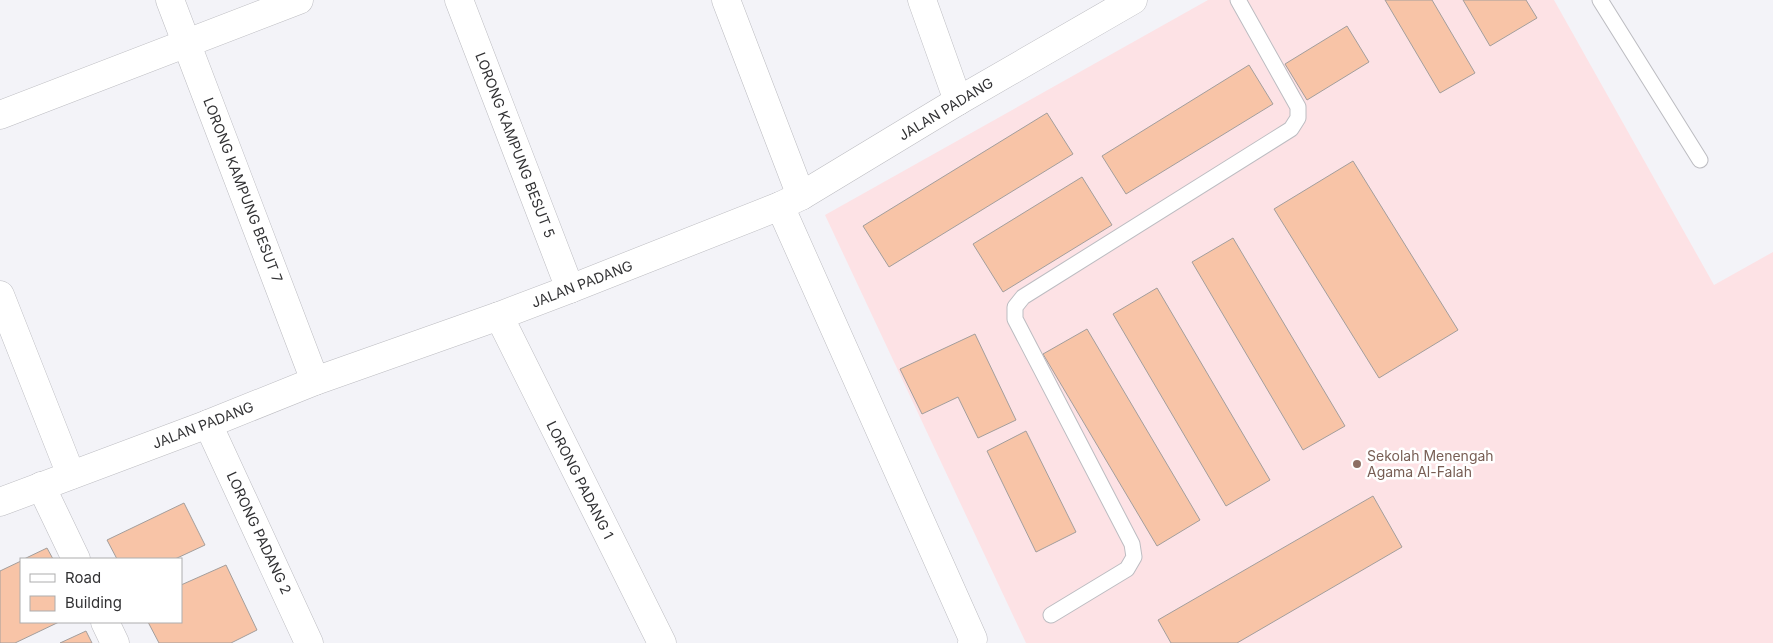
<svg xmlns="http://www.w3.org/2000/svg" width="1773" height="643" viewBox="0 0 1773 643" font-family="Inter,sans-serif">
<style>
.education{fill:#fde2e5}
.building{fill:#f8c4a7;stroke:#a39e9c}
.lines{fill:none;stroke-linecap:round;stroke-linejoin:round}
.lane-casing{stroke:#bcbcc1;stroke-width:17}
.street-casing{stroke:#bcbcc1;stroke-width:29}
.lane{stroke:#fff;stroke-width:15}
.street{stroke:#fff;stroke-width:28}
.education-dot{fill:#8d6e63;stroke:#fff;stroke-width:2}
.labels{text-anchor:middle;stroke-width:5;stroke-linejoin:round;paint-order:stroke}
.street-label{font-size:14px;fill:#323234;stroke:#fff}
.education-label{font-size:14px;fill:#785e54;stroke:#fff;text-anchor:start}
</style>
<rect width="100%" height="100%" fill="#f3f3f8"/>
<polygon class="education" points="1208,0 1554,0 1714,285 1773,252 1773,643 1026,643 825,215"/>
<g class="building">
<polygon points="1385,0 1432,0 1475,73 1440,93"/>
<polygon points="1463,0 1526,0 1537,18 1490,46"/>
<polygon points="1347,26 1369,62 1307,100 1285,64"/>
<polygon points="1249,65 1273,104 1126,194 1102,156"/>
<polygon points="1047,113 1073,154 889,267 863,226"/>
<polygon points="1353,161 1458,330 1379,378 1274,209"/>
<polygon points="1082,177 1112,225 1003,292 973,244"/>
<polygon points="1233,238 1345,426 1303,450 1192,262"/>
<polygon points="1157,288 1270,480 1226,506 1113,314"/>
<polygon points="1087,329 1200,520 1157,546 1043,354"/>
<polygon points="975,334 1016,420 978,438 958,397 922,414 900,369"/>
<polygon points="1026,431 1076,532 1036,552 987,451"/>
<polygon points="1373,496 1402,547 1237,643 1171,643 1158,620"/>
<polygon points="184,503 205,545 175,559 117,559 107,540"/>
<polygon points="47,548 53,559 24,559"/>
<polygon points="21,561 21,622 59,622 15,643 0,643 0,571"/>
<polygon points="226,565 257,630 231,643 159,643 148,622 181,622 181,585"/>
<polygon points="86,631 92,643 60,643"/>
</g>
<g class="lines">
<g class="lane-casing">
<g id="lane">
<polyline points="1600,0 1700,160"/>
<polyline points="1051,615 1127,569 1134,557 1132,544 1015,319 1015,307 1023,297 1291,129 1298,118 1298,107 1238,0"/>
</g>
</g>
<g class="street-casing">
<g id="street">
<polyline points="170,0 315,381"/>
<polyline points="459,0 570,289"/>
<polyline points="726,0 801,196"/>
<polyline points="922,0 958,101"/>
<polyline points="0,115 299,0"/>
<polyline points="780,206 973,639 972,643"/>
<polyline points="0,295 71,475"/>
<polyline points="499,316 662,643"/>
<polyline points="208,424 309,643"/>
<polyline points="41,486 76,559"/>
<polyline points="0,502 208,424 315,381 499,316 570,289 780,206 801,196 958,101 1133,0"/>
<polyline points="105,622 115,643"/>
</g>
</g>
<use href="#lane" class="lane"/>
<use href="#street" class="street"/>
</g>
<circle class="education-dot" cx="1357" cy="464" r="5"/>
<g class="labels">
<g class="street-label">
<text transform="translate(946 109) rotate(-31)" y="5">JALAN PADANG</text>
<text transform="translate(515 145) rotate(69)" y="5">LORONG KAMPUNG BESUT 5</text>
<text transform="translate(243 190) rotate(69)" y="5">LORONG KAMPUNG BESUT 7</text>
<text transform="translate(582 284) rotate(-21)" y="5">JALAN PADANG</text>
<text transform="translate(203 425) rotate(-21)" y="5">JALAN PADANG</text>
<text transform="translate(580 480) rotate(63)" y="5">LORONG PADANG 1</text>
<text transform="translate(259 533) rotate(65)" y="5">LORONG PADANG 2</text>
</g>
<g class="education-label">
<text x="1367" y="461">Sekolah Menengah<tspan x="1367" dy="16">Agama Al-Falah</tspan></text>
</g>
</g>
<rect x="20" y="558" width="162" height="65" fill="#ffffff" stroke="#adadae"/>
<rect x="30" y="574" width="25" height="8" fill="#ffffff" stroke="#adadae"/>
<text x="65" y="583" font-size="15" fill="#323234">Road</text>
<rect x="30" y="596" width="25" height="15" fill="#f8c4a7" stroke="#adadae"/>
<text x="65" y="608" font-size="15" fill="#323234">Building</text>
</svg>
